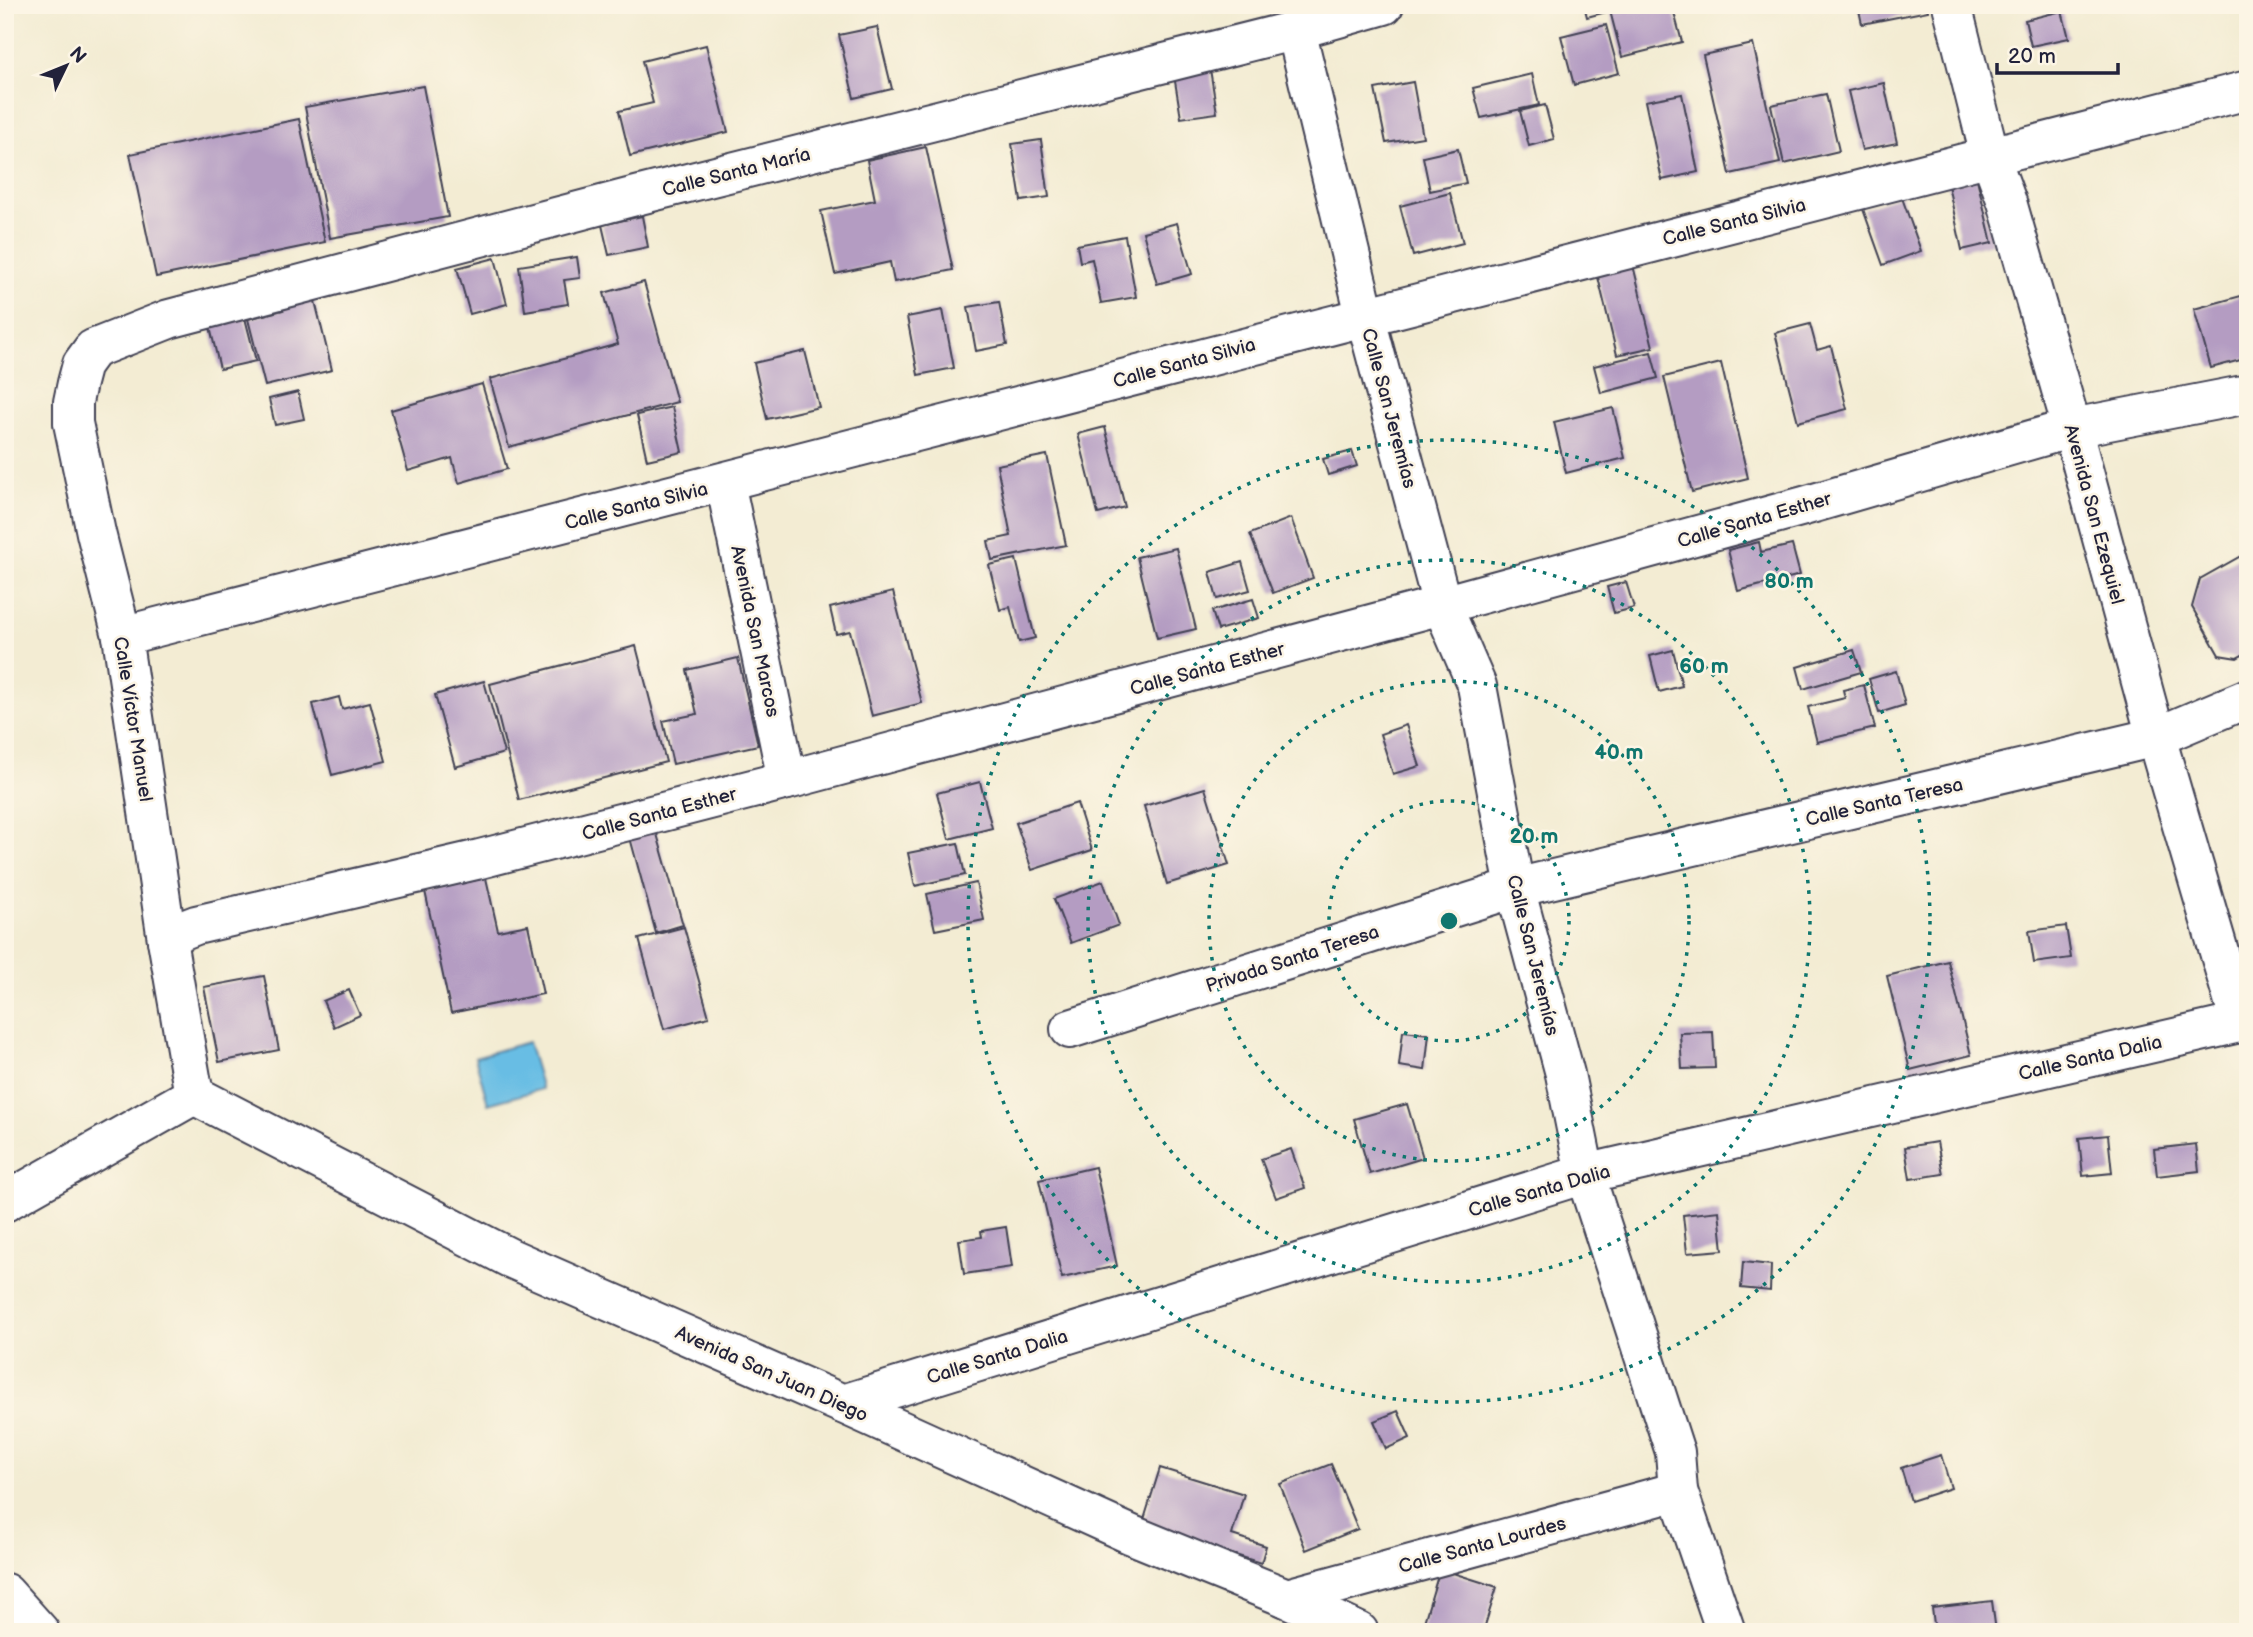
<svg xmlns="http://www.w3.org/2000/svg" width="2253" height="1637" viewBox="0 0 2253 1637" font-family="'Balsamiq Sans',sans-serif">
<style>
.water{fill:#68bde4;stroke:#457090;stroke-width:2}
.building{fill:#b49cc2}
.lines{fill:none;stroke-linecap:round;stroke-linejoin:round}
.minor-casing{stroke:#414052;stroke-width:42}
.minor{stroke:#fff;stroke-width:38}
.ring{fill:none;stroke:#0f766e;stroke-width:3.5;stroke-dasharray:3.5 7}
.labels{text-anchor:middle;stroke-width:5;stroke-linejoin:round;paint-order:stroke}
.street-label{font-size:19px;fill:#22223b;stroke:#fcf5e5}
.centre{fill:#0f766e;stroke:#fcf5e5;stroke-width:3.5}
.ring-label{font-size:21px;text-anchor:middle;font-weight:bold;fill:#0f766e;stroke:#fcf5e5;stroke-width:5;stroke-linejoin:round;paint-order:stroke}
</style>
<rect width="100%" height="100%" fill="#fcf5e5"/>
<filter id="ink" filterUnits="userSpaceOnUse"><feTurbulence type="fractalNoise" baseFrequency=".0143" numOctaves="2"/><feDisplacementMap in="SourceGraphic" scale="14" xChannelSelector="R" yChannelSelector="G"/><feConvolveMatrix kernelMatrix="1 2 1 2 8 2 1 2 1" color-interpolation-filters="sRGB"/></filter>
<filter id="wash" filterUnits="userSpaceOnUse"><feTurbulence type="fractalNoise" baseFrequency=".00686" numOctaves="4" result="noise"/><feDisplacementMap in="SourceGraphic" scale="28" xChannelSelector="R" yChannelSelector="G"/><feGaussianBlur stdDeviation="1.57" result="paint"/><feColorMatrix in="noise" values="0 0 0 0 0 0 0 0 0 0 0 0 0 0 0 0 0 1.4 0 .05"/><feComposite in="paint" operator="in"/></filter>
<g filter="url(#wash)">
<rect width="100%" height="100%" fill="#f3ecd3"/>
<polygon class="water" points="528,1042 542,1089 488,1104 475,1057"/>
<g id="blocks">
<g class="building">
<polygon points="1584,5 1672,5 1682,42 1622,57 1610,11 1587,17"/>
<polygon points="1858,5 1927,5 1928,11 1862,24"/>
<polygon points="2062,11 2069,38 2031,46 2025,20"/>
<polygon points="1606,25 1619,73 1574,85 1561,36"/>
<polygon points="877,27 892,89 854,98 839,35"/>
<polygon points="1753,44 1780,163 1730,174 1703,55"/>
<polygon points="706,45 728,132 630,156 619,111 653,103 642,61"/>
<polygon points="1210,69 1217,113 1181,118 1174,75"/>
<polygon points="1532,74 1539,105 1481,118 1473,88"/>
<polygon points="1413,82 1423,137 1386,143 1375,89"/>
<polygon points="1884,83 1897,143 1862,150 1848,91"/>
<polygon points="423,86 448,217 330,238 305,107"/>
<polygon points="1682,94 1698,172 1662,180 1645,101"/>
<polygon points="1826,94 1839,151 1784,164 1771,105"/>
<polygon points="1545,105 1554,139 1529,146 1520,111"/>
<polygon points="299,119 325,242 156,277 130,154"/>
<polygon points="1041,140 1049,197 1021,201 1012,144"/>
<polygon points="926,147 953,270 894,282 890,262 835,274 821,211 875,200 867,160"/>
<polygon points="1458,149 1466,183 1430,191 1423,157"/>
<polygon points="1977,179 1992,243 1962,250 1948,185"/>
<polygon points="1450,193 1463,243 1413,256 1400,206"/>
<polygon points="1901,195 1921,251 1883,265 1863,209"/>
<polygon points="642,216 648,247 609,255 602,225"/>
<polygon points="1177,223 1192,274 1157,284 1143,232"/>
<polygon points="1125,236 1136,297 1101,303 1092,259 1080,262 1077,245"/>
<polygon points="577,257 580,278 564,280 568,304 525,311 519,266"/>
<polygon points="495,258 507,304 470,314 457,268"/>
<polygon points="1632,261 1653,347 1617,355 1596,269"/>
<polygon points="644,282 677,402 509,447 490,379 618,344 604,293"/>
<polygon points="2248,294 2248,358 2211,368 2194,309"/>
<polygon points="314,297 332,370 265,386 248,319 283,310 282,305"/>
<polygon points="999,302 1007,345 976,351 968,307"/>
<polygon points="943,310 954,368 918,375 907,317"/>
<polygon points="245,318 256,361 220,369 210,327"/>
<polygon points="1810,324 1817,350 1831,346 1847,409 1798,422 1775,333"/>
<polygon points="805,351 819,407 767,419 754,363"/>
<polygon points="1651,352 1658,378 1601,393 1594,366"/>
<polygon points="1721,363 1748,478 1692,492 1664,377"/>
<polygon points="482,384 507,469 459,483 452,458 408,471 391,410"/>
<polygon points="298,392 304,419 275,425 269,399"/>
<polygon points="672,407 682,452 647,460 637,415"/>
<polygon points="1613,408 1625,458 1566,473 1554,422"/>
<polygon points="1105,427 1125,507 1098,514 1078,434"/>
<polygon points="1352,451 1357,466 1328,475 1323,459"/>
<polygon points="1047,455 1066,545 992,560 988,541 1011,536 997,465"/>
<polygon points="1291,518 1313,578 1273,593 1250,534"/>
<polygon points="1759,542 1761,552 1792,545 1800,575 1738,591 1728,550"/>
<polygon points="1176,548 1196,629 1157,638 1137,557"/>
<polygon points="2248,552 2248,652 2237,658 2219,655 2192,607 2200,579"/>
<polygon points="1016,559 1035,638 1019,642 1010,607 1000,610 989,565"/>
<polygon points="1242,562 1250,590 1217,599 1210,572"/>
<polygon points="1626,582 1634,608 1614,613 1607,587"/>
<polygon points="893,592 922,703 872,716 850,631 836,634 830,608"/>
<polygon points="1253,599 1259,618 1218,630 1212,611"/>
<polygon points="636,646 666,762 519,800 490,684"/>
<polygon points="1673,650 1682,686 1659,692 1650,656"/>
<polygon points="1854,650 1861,672 1803,689 1797,667"/>
<polygon points="738,658 758,745 673,764 663,721 697,714 687,670"/>
<polygon points="1896,671 1905,705 1879,713 1869,679"/>
<polygon points="484,681 504,753 455,767 435,695"/>
<polygon points="1864,685 1875,728 1817,742 1808,707 1845,698 1843,690"/>
<polygon points="339,697 342,709 370,702 386,761 332,775 313,704"/>
<polygon points="1406,725 1420,766 1393,774 1380,734"/>
<polygon points="980,782 992,828 949,839 937,793"/>
<polygon points="1205,788 1229,865 1167,884 1144,806"/>
<polygon points="1077,803 1092,850 1032,870 1016,823"/>
<polygon points="655,827 683,925 656,933 629,834"/>
<polygon points="958,843 965,875 915,886 908,853"/>
<polygon points="486,878 498,931 528,925 543,994 451,1013 425,891"/>
<polygon points="1103,881 1119,925 1071,943 1054,899"/>
<polygon points="976,883 984,920 935,930 927,894"/>
<polygon points="2066,926 2071,958 2034,963 2029,931"/>
<polygon points="684,927 709,1017 664,1029 639,939"/>
<polygon points="1948,961 1971,1055 1910,1070 1887,976"/>
<polygon points="264,976 279,1050 219,1062 204,987"/>
<polygon points="349,990 360,1015 334,1027 323,1001"/>
<polygon points="1403,1031 1429,1034 1425,1070 1399,1066"/>
<polygon points="1713,1032 1715,1068 1682,1069 1680,1033"/>
<polygon points="1407,1104 1423,1158 1370,1174 1354,1119"/>
<polygon points="2108,1135 2112,1173 2083,1176 2079,1138"/>
<polygon points="1937,1142 1943,1174 1910,1179 1905,1147"/>
<polygon points="2196,1144 2199,1171 2157,1176 2154,1149"/>
<polygon points="1291,1149 1305,1188 1276,1198 1261,1159"/>
<polygon points="1095,1167 1117,1266 1062,1278 1039,1180"/>
<polygon points="1719,1211 1723,1250 1687,1253 1683,1215"/>
<polygon points="1006,1227 1012,1267 964,1274 959,1240 982,1237 981,1231"/>
<polygon points="1743,1262 1771,1265 1770,1291 1741,1288"/>
<polygon points="1398,1411 1410,1438 1386,1449 1374,1421"/>
<polygon points="1941,1455 1951,1488 1911,1501 1901,1468"/>
<polygon points="1331,1464 1358,1529 1306,1550 1280,1484"/>
<polygon points="1160,1468 1244,1494 1232,1535 1266,1546 1261,1563 1142,1526"/>
<polygon points="1440,1569 1497,1587 1483,1632 1421,1632"/>
<polygon points="1992,1601 1996,1632 1935,1632 1932,1608"/>
</g>
</g>
</g>
<g filter="url(#ink)">
<use href="#blocks" fill-opacity="0" stroke="#414052" stroke-width="2"/>
<g class="lines">
<g class="minor-casing">
<g id="minor">
<polyline points="1952,5 1990,156 2007,202 2072,428 2156,737 2240,1023"/>
<polyline points="1296,30 1365,315 1442,605 1477,686 1515,888 1565,1074 1585,1174 1675,1452 1678,1491 1726,1632"/>
<polyline points="725,482 787,780"/>
<polyline points="122,636 2248,90"/>
<polyline points="167,940 178,932 196,925 476,860 787,780 1442,605 1804,506 2072,428 2248,394"/>
<polyline points="1070,1029 1515,888 2156,737 2248,698"/>
<polyline points="194,1095 167,940 122,636 96,533 73,423 73,402 77,383 82,364 93,349 169,319 628,198 1296,30 1384,5"/>
<polyline points="194,1095 510,1258 843,1404 1132,1535 1287,1598 1359,1632"/>
<polyline points="5,1202 194,1095"/>
<polyline points="843,1404 1585,1174 2248,1021"/>
<polyline points="5,1593 40,1632"/>
<polyline points="1287,1598 1678,1491"/>
</g>
</g>
<use href="#minor" class="minor"/>
</g>
</g>
<g class="ring">
<circle cx="1449" cy="921" r="120"/>
<circle cx="1449" cy="921" r="240"/>
<circle cx="1449" cy="921" r="361"/>
<circle cx="1449" cy="921" r="481"/>
</g>
<g class="labels">
<g class="street-label">
<text transform="translate(736 171) rotate(-14)" y="7">Calle Santa María</text>
<text transform="translate(1734 221) rotate(-14)" y="7">Calle Santa Silvia</text>
<text transform="translate(1184 362) rotate(-15)" y="7">Calle Santa Silvia</text>
<text transform="translate(1390 408) rotate(75)" y="7">Calle San Jeremías</text>
<text transform="translate(636 505) rotate(-14)" y="7">Calle Santa Silvia</text>
<text transform="translate(2095 514) rotate(75)" y="7">Avenida San Ezequiel</text>
<text transform="translate(1754 519) rotate(-16)" y="7">Calle Santa Esther</text>
<text transform="translate(756 631) rotate(78)" y="7">Avenida San Marcos</text>
<text transform="translate(1207 668) rotate(-15)" y="7">Calle Santa Esther</text>
<text transform="translate(134 719) rotate(81)" y="7">Calle Víctor Manuel</text>
<text transform="translate(1884 801) rotate(-13)" y="7">Calle Santa Teresa</text>
<text transform="translate(659 813) rotate(-15)" y="7">Calle Santa Esther</text>
<text transform="translate(1534 955) rotate(76)" y="7">Calle San Jeremías</text>
<text transform="translate(1292 958) rotate(-18)" y="7">Privada Santa Teresa</text>
<text transform="translate(2090 1057) rotate(-13)" y="7">Calle Santa Dalia</text>
<text transform="translate(1539 1190) rotate(-16)" y="7">Calle Santa Dalia</text>
<text transform="translate(997 1356) rotate(-17)" y="7">Calle Santa Dalia</text>
<text transform="translate(772 1373) rotate(24)" y="7">Avenida San Juan Diego</text>
<text transform="translate(1482 1544) rotate(-15)" y="7">Calle Santa Lourdes</text>
</g>
</g>
<circle cx="1449" cy="921" r="10" class="centre"/>
<g class="ring-label">
<text x="1789" y="588">80 m</text>
<text x="1704" y="673">60 m</text>
<text x="1619" y="759">40 m</text>
<text x="1534" y="843">20 m</text>
</g>
<rect width="2253" height="1637" fill="none" stroke="#fcf5e5" stroke-width="28"/>
<g transform="translate(66 66) rotate(47)" stroke="#fcf5e5" stroke-width="5" paint-order="stroke">
<path d="M0-5L12 26L0 18L-12 26Z" fill="#22223b"/>
<text y="-10" font-size="19" font-weight="bold" text-anchor="middle" fill="#22223b">N</text>
</g>
<path d="M1997 63v10h121v-10" fill="none" stroke="#22223b" stroke-width="3.5"/>
<text x="2008" y="63" font-size="21" fill="#22223b" stroke="#fcf5e5" stroke-width="5" paint-order="stroke">20 m</text>
</svg>
